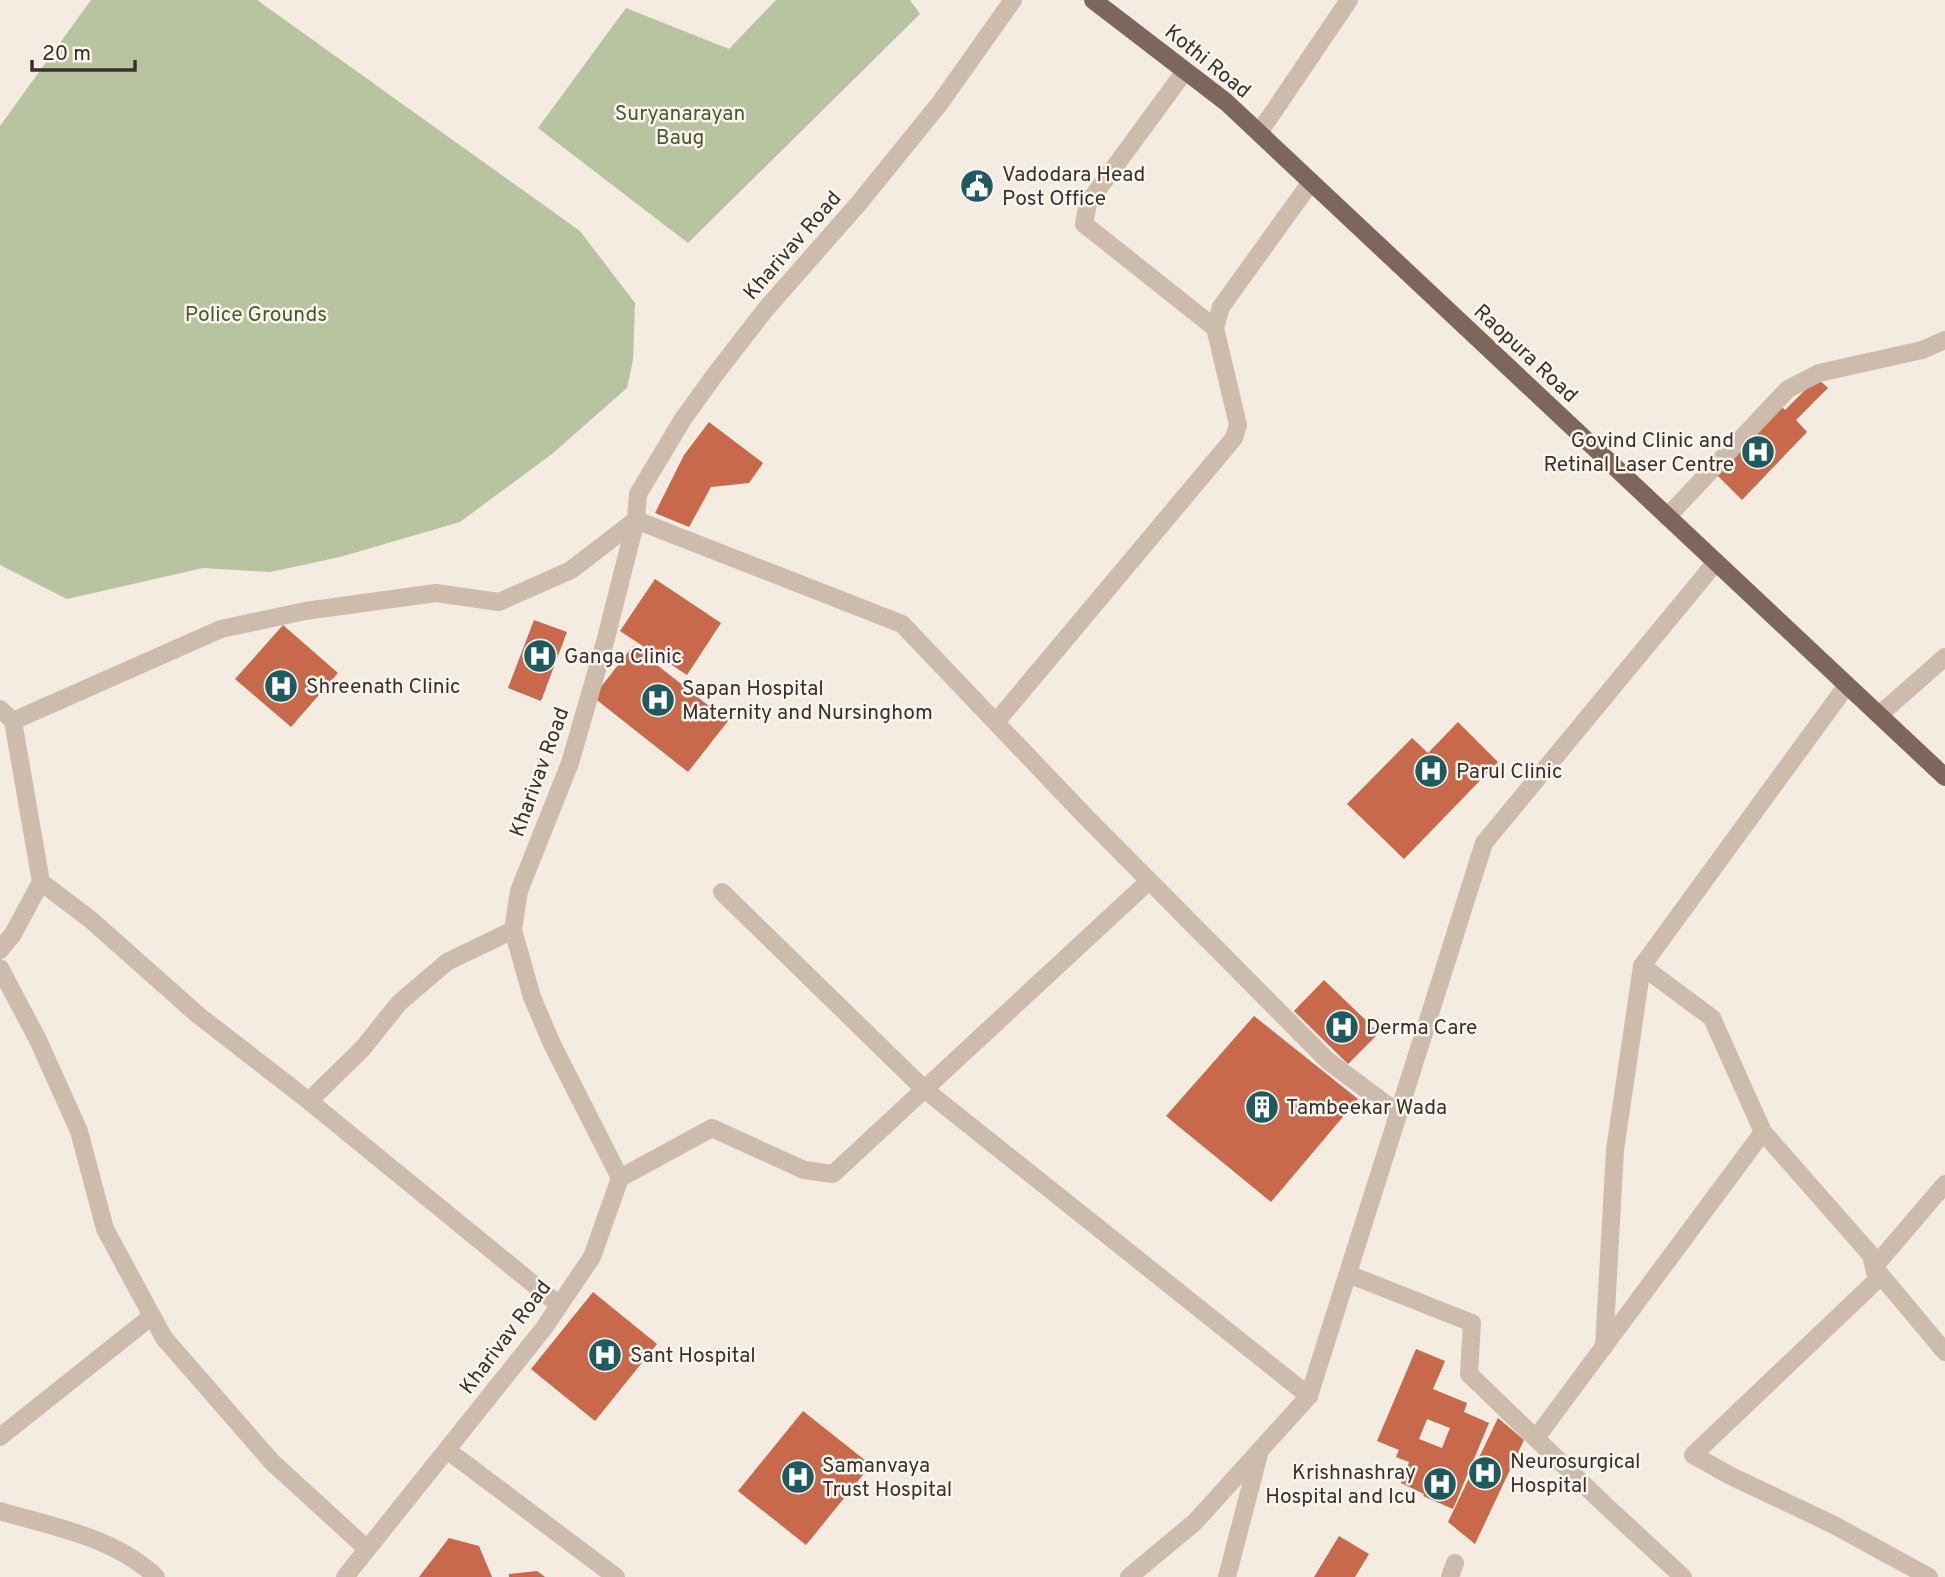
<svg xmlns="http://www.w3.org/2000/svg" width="1945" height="1577" viewBox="0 0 1945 1577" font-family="Overpass,sans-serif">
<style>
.green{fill:#b8c4a0}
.building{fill:#c8694b;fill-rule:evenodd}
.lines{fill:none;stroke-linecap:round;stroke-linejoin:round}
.minor{stroke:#cdbbac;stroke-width:18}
.major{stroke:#7d675c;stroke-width:18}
.labels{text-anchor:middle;stroke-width:5;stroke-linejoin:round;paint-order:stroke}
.street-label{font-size:21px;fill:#3b302b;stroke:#fbf5ee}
.park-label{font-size:21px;fill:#4a5a2e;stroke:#fbf5ee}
.poi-label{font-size:21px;fill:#3b302b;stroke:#fbf5ee;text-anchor:start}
</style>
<rect width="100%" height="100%" fill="#f4ebe1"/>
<g class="green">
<polygon points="91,0 257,0 580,231 635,303 633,360 627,388 552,454 460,522 340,557 270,572 203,568 67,599 0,565 0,126"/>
<polygon points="776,0 910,0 920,14 688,243 538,128 626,8 729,49"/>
</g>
<g class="building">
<polygon points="1817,378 1828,388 1796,420 1807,432 1742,500 1716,474 1781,406 1785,410"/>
<polygon points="709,422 763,463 749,483 711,487 689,527 655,513 684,455"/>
<polygon points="655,579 721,623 687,675 620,631"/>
<polygon points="534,620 567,632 541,701 508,688"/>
<polygon points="283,625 338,673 291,727 235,679"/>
<polygon points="633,646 728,721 688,772 593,697"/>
<polygon points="1458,722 1498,762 1404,859 1347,804 1412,738 1428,753"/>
<polygon points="1324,980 1379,1033 1348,1064 1294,1011"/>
<polygon points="1254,1016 1358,1099 1271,1202 1166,1116"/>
<polygon points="593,1292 657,1344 595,1421 531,1369"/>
<path d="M 1416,1349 L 1445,1361 L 1433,1389 L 1467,1403 L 1464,1412 L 1489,1423 L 1453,1509 L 1423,1496 L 1424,1494 L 1401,1483 L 1409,1462 L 1396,1457 L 1399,1450 L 1377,1441 ZM 1427,1419 L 1450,1428 L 1442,1448 L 1419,1439 Z"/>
<polygon points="803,1411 871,1465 806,1545 738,1491"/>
<polygon points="1498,1418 1524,1440 1475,1544 1448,1522"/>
<polygon points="1339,1536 1369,1554 1355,1577 1314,1577"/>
<polygon points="449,1538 479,1546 492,1577 419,1577"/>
<polygon points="537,1571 545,1577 509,1577 509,1574"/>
</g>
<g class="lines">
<g class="minor">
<polyline points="1185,71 1088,203 1084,224 1215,328"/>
<polyline points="1259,133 1349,0"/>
<polyline points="1667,517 1788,389 1819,373 1922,350 1945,340"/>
<polyline points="1847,685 1642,966 1712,1018 1763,1132 1871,1255 1877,1280 1693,1455 1731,1476 1834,1525 1929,1577"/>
<polyline points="0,709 13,721 221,629 305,611 436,593 499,602 571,570 636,520 902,624 1086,817 1328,1061 1398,1113"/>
<polyline points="1879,715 1945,657"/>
<polyline points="996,722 1234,438 1238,425 1215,328 1221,307 1311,182"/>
<polyline points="41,882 91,920 198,1015 309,1101 363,1048 399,1003 447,962 513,930"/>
<polyline points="722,892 924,1089 1309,1396"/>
<polyline points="0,950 13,934 41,882 13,721"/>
<polyline points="0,968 38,1040 79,1131 105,1229 164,1338 272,1462 367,1549"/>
<polyline points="309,1101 559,1305"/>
<polyline points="620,1178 712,1128 804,1170 833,1174 1149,881"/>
<polyline points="1945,1184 1874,1267 1945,1352"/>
<polyline points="1348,1274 1472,1323 1469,1374 1604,1504 1683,1577"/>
<polyline points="1604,1347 1615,1150 1642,966"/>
<polyline points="0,1437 152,1316"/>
<polyline points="1536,1438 1763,1132"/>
<polyline points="447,1450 616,1577"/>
<path d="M 0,1511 C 53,1527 115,1537 156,1577"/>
<polyline points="345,1577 544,1328 592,1257 620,1178 552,1044 532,997 513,930 519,891 570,763 605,642 636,520 638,494 683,419 714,376 765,310 859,203 940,103 1013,0"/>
<polyline points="1129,1577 1195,1522 1309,1396 1484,843 1716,562"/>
<polyline points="1227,1577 1259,1454"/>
<polyline points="1450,1577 1455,1563"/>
</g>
<polyline class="major" points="1093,0 1226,102 1945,777"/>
</g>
<defs>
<g id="civic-disc" transform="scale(1.75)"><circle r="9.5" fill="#1f5a5e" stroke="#fbf5ee"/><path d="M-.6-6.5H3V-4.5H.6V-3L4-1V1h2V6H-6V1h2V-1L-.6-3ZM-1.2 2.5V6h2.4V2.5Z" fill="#fff"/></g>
<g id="hospital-disc" transform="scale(1.75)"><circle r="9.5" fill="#1f5a5e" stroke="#fbf5ee"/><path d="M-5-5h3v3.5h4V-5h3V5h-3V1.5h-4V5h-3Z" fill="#fff"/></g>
<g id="building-disc" transform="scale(1.75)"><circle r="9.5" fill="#1f5a5e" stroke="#fbf5ee"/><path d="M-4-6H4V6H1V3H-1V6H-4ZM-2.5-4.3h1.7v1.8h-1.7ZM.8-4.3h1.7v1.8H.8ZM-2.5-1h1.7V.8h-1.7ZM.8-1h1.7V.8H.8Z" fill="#fff"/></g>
</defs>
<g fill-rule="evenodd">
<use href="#civic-disc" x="977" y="186"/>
<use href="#hospital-disc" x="1758" y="452"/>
<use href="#hospital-disc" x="540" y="656"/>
<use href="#hospital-disc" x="281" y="686"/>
<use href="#hospital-disc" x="658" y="700"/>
<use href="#hospital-disc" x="1431" y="771"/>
<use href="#hospital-disc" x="1342" y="1027"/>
<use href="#building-disc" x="1262" y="1107"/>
<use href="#hospital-disc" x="605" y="1355"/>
<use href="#hospital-disc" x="1485" y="1473"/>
<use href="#hospital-disc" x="798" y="1477"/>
<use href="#hospital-disc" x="1440" y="1484"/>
</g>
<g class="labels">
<g class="street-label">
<text transform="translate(1208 61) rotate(39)" y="7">Kothi Road</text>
<text transform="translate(792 245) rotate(-49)" y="7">Kharivav Road</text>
<text transform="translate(1526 353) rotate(43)" y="7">Raopura Road</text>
<text transform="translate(539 772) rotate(-70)" y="7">Kharivav Road</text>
<text transform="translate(505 1337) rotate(-53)" y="7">Kharivav Road</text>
</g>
<g class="park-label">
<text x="680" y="120">Suryanarayan<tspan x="680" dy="24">Baug</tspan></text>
<text x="256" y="321">Police Grounds</text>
</g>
<g class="poi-label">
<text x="1002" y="181">Vadodara Head<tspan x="1002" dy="24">Post Office</tspan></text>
<text x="1734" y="447" text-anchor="end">Govind Clinic and<tspan x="1734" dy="24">Retinal Laser Centre</tspan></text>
<text x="564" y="663">Ganga Clinic</text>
<text x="306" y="693">Shreenath Clinic</text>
<text x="682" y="695">Sapan Hospital<tspan x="682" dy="24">Maternity and Nursinghom</tspan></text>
<text x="1456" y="778">Parul Clinic</text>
<text x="1366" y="1034">Derma Care</text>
<text x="1286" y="1114">Tambeekar Wada</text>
<text x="630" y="1362">Sant Hospital</text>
<text x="1510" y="1468">Neurosurgical<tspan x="1510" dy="24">Hospital</tspan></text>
<text x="822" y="1472">Samanvaya<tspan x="822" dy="24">Trust Hospital</tspan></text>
<text x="1416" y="1479" text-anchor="end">Krishnashray<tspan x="1416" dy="24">Hospital and Icu</tspan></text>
</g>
</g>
<path d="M32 60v10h103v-10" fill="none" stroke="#3b302b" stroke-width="3.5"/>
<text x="42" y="60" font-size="21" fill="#3b302b" stroke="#fbf5ee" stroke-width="5" paint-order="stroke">20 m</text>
</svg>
